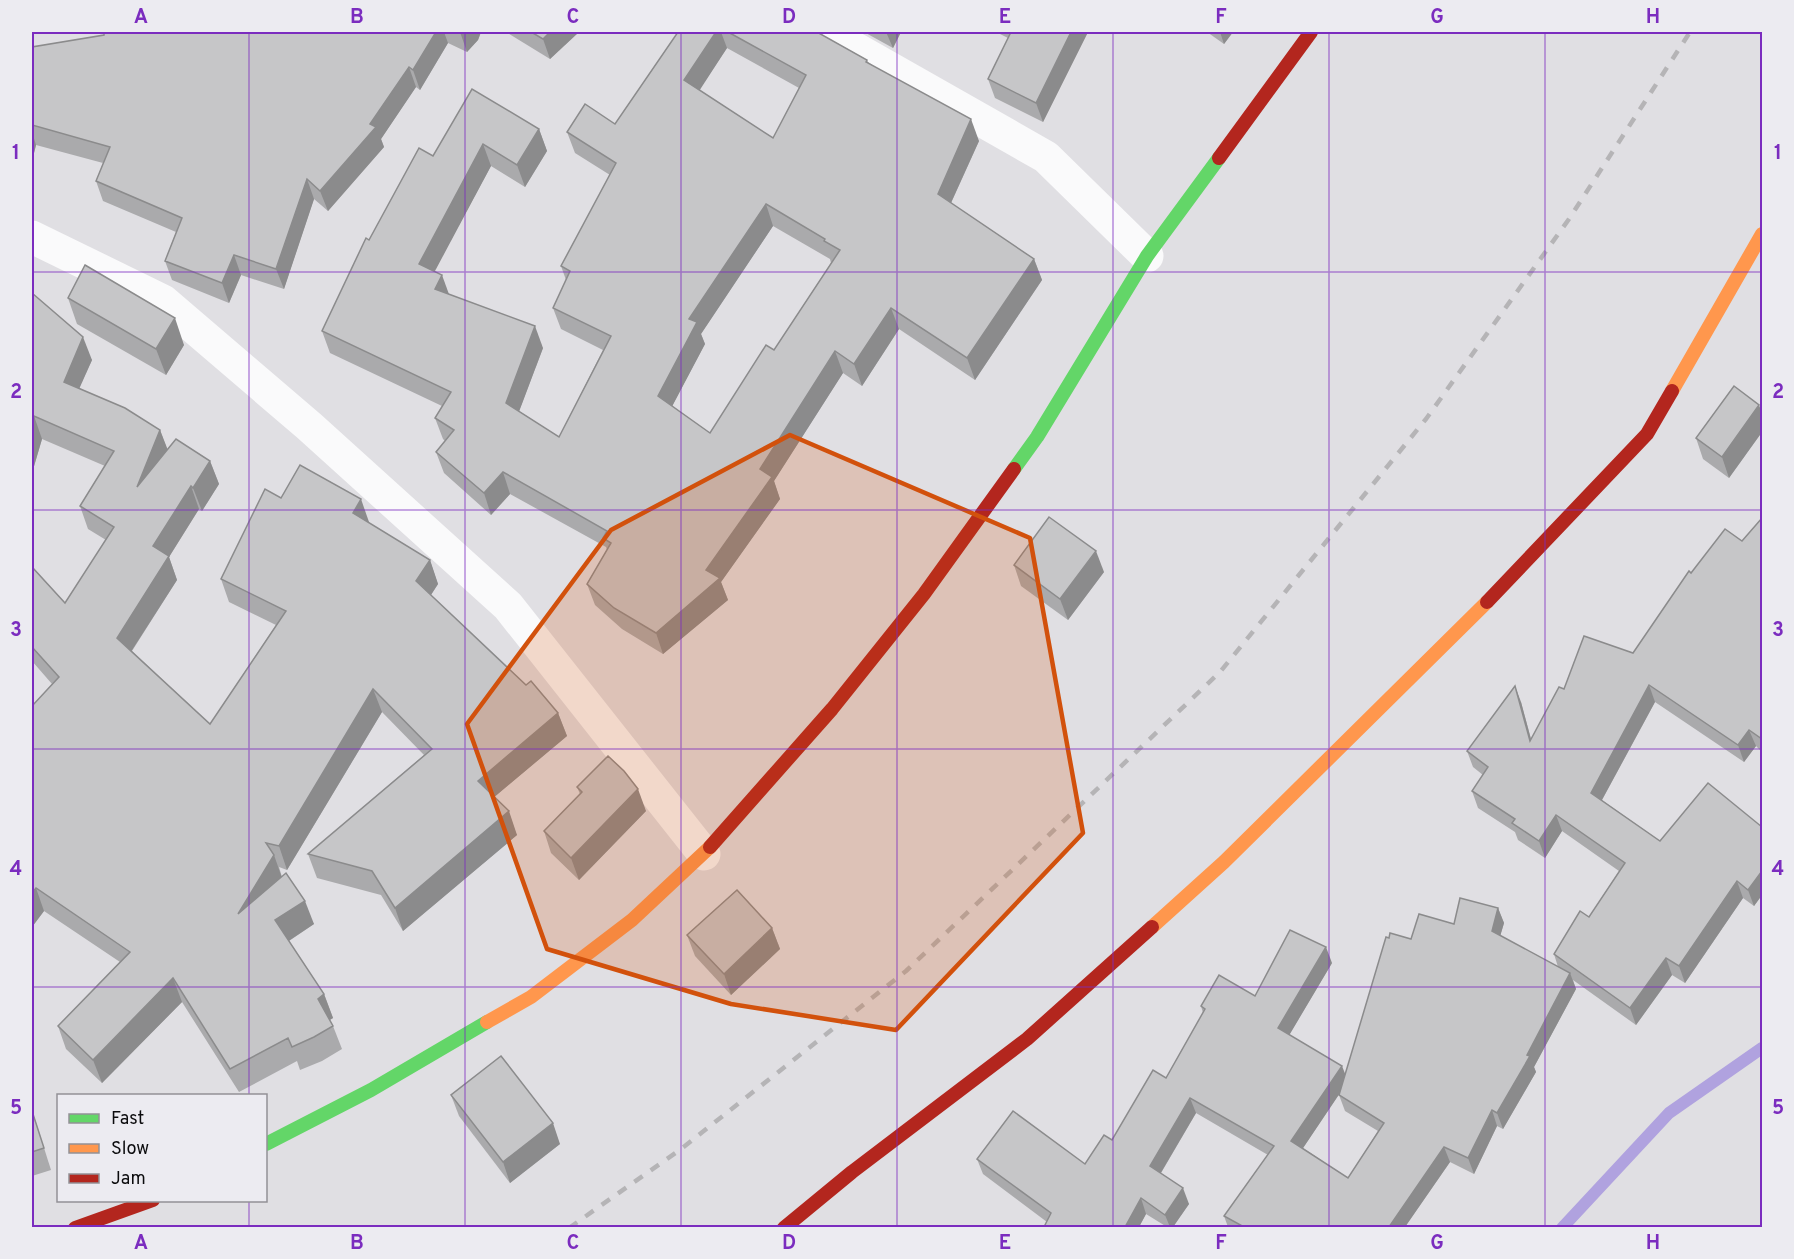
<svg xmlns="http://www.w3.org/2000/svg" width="1794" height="1259" viewBox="0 0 1794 1259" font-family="Overpass,sans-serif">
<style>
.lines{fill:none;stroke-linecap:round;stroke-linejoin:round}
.stream{stroke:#b0a2df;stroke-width:12}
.street{stroke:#fafafb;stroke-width:33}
.fast{stroke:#63d668;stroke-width:14}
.slow{stroke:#ff974d;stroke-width:14}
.jam{stroke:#b3261e;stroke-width:14}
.rail{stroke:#b5b4b6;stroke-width:4.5;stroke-dasharray:10 10;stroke-linecap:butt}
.wall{fill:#aaaaac;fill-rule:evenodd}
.shaded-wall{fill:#8b8b8c}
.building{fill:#c6c6c8;stroke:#8b8b8c;stroke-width:1.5;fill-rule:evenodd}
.marked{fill:#d2510c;fill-opacity:0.2;stroke:#d2510c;stroke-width:4.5;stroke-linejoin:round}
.grid{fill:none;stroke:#7b2cbf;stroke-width:1.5;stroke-opacity:0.55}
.neatline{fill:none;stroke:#7b2cbf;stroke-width:2}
.grid-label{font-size:20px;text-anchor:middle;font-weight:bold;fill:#7b2cbf}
</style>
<rect width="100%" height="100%" fill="#e0dfe3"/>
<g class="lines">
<polyline class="stream" points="1562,1228 1669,1113 1762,1048"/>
<g class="street">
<polyline points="826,32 1046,157 1147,256"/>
<polyline points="32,237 163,301 309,426 508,606 704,854"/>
</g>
<g class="fast">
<polyline points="1014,469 1037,437 1147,256 1219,158"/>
<polyline points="266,1144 371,1090 487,1022"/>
</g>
<g class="slow">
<polyline points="1672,391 1762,234"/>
<polyline points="1152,927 1224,862 1487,602"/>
<polyline points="487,1022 531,997 632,920 710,847"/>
</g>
<g class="jam">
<polyline points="1219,158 1311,32"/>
<polyline points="1487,602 1647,434 1672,391"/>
<polyline points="710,847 832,709 924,594 1014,469"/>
<polyline points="75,1228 153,1200"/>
<polyline points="784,1228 852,1172 1027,1039 1152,927"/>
</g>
<polyline class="rail" points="569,1228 681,1149 906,971 1220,672 1426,419 1569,219 1690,32"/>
</g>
<g class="wall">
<polygon points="104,32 481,32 478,40 467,52 448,43 420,90 416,87 381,139 384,147 328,211 314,199 284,289 241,275 229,303 172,280 165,261 176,232 103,201 96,181 103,163 36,145 33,157 32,156 32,47 104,35"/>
<polygon points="506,32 579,32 550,59"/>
<path d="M 678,32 L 817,32 L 867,60 L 868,62 L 979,141 L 951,203 L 1034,259 L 1042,280 L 975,380 L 899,329 L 862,386 L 843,373 L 774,481 L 780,499 L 721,582 L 728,600 L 663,654 L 622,629 L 595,605 L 587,584 L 607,550 L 606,547 L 510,494 L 491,515 L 444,473 L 436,452 L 445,441 L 443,439 L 435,418 L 442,406 L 330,353 L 322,331 L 369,240 L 433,156 L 539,129 L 547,151 L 525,187 L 491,166 L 434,271 L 449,295 L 543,348 L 519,411 L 559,437 L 603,350 L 561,329 L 553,308 L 566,280 L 561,266 L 610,175 L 575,153 L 567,132 L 615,124 ZM 727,48 L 799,88 L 773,138 L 699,90 ZM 773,226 L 830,259 L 831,263 L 774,350 L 710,433 L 672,406 L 705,344 L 701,334 Z"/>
<polygon points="864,32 901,32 893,48"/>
<polygon points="996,32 1088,32 1043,122 995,98 988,79 1008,38"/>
<polygon points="1207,32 1233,32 1224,44"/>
<polygon points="32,293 92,360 79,388 160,430 167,449 210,461 219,484 202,511 199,509 169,557 177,580 132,651 210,724 276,625 229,602 221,579 281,498 369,522 369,523 430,560 438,584 431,595 526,685 558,713 567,736 494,797 517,835 403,931 381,895 317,878 308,854 424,755 382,712 287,870 279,867 282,877 314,924 289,941 324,994 333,1018 330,1020 333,1026 342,1049 322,1061 300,1070 297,1061 239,1092 182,1002 102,1083 66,1049 58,1026 120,962 44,911 32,927 32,706 52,684 32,661 32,567 65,603 106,540 88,529 80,506 105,466 42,439 32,473"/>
<polygon points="68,298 184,345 166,375 77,324"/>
<polygon points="1762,413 1762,432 1729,478 1703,459 1696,438"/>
<path d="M 1762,518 L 1762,752 L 1756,746 L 1744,762 L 1655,702 L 1602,800 L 1660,841 L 1762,827 L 1762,895 L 1754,906 L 1743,898 L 1685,983 L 1672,975 L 1636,1025 L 1573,980 L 1576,989 L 1534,1067 L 1536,1072 L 1503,1129 L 1497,1126 L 1474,1174 L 1450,1162 L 1405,1227 L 1228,1227 L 1224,1216 L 1268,1155 L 1196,1113 L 1161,1173 L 1189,1204 L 1173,1227 L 1167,1227 L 1146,1214 L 1139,1227 L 1044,1227 L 1047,1222 L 983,1174 L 977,1159 L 1085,1164 L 1112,1140 L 1166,1078 L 1203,1013 L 1201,1006 L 1255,996 L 1332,963 L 1289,1035 L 1345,1075 L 1389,938 L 1411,939 L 1454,924 L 1498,908 L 1504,923 L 1500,936 L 1558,967 L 1554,954 L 1589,917 L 1619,871 L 1562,831 L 1545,858 L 1518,840 L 1515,832 L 1478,808 L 1472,791 L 1483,775 L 1473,767 L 1467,751 L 1521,702 L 1531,739 L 1564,689 L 1633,653 L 1691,573 L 1742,541 ZM 1340,1093 L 1339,1095 L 1345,1111 L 1378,1131 L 1348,1178 L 1303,1148 Z"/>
<polygon points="1014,565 1104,572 1068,620 1021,586"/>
<polygon points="577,787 646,811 579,880 551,853 544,831 580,794"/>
<polygon points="772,928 780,949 731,995 695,956 687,935"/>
<polygon points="451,1095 560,1144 510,1183 459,1116"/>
<polygon points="32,1110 51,1170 32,1176"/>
</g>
<g class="shaded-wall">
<polygon points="436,32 444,32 448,43 420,90 413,70"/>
<polygon points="460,32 481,32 478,40 467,52"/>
<polygon points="550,32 579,32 550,59 543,39"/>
<polygon points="716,32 721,32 727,48 692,102 684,80"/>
<polygon points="886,32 901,32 893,48"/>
<polygon points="1071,32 1088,32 1043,122 1036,103"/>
<polygon points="1220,32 1233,32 1224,44"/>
<polygon points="409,67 416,87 381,139 384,147 328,211 320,191 370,124"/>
<polygon points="971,119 979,141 945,216 938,194"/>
<polygon points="539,129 547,151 525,187 517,165"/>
<polygon points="32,132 36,145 33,157 32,153"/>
<polygon points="483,144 491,166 427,286 419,264"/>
<polygon points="307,179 314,199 284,289 276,269"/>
<polygon points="766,204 773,226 701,334 705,344 666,418 658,396 689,319"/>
<polygon points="234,255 241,275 229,303 222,283"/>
<polygon points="1034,259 1042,280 975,380 967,358"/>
<polygon points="442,275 450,297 435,289"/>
<polygon points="891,308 899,329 862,386 854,364"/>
<polygon points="175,318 184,345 166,375 156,349"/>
<polygon points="535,326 543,348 514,425 506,403"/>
<polygon points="83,337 92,360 72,405 64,382"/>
<polygon points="835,351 843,373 774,481 780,499 721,582 728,600 663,654 656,633 706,570 760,469"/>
<polygon points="1759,405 1762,413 1762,432 1729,478 1722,457"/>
<polygon points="34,416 42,439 32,473 32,423"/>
<polygon points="160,430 169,453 137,487"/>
<polygon points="210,461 219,484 202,511 193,488"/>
<polygon points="503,472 510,494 491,515 484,493"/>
<polygon points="191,486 199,509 169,557 177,580 125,661 117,638 153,546"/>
<polygon points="361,499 369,522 361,536 353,513"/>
<polygon points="1096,551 1104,572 1068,620 1060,599"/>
<polygon points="430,560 438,584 425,604 416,581"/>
<polygon points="1649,685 1655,702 1597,809 1591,793"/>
<polygon points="1515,686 1521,702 1536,758 1530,741"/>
<polygon points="373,689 382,712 287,870 279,846"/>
<polygon points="558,713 567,736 486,804 478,781"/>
<polygon points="1749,730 1756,746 1744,762 1738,745"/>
<polygon points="638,789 646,811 579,880 571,858"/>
<polygon points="509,811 517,835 403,931 395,908"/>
<polygon points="1556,815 1562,831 1545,858 1539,841"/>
<polygon points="274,855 282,878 238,914"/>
<polygon points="1762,871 1762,895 1754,906 1748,890"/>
<polygon points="1737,881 1743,898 1685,983 1679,966"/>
<polygon points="36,888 44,911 32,927 32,893"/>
<polygon points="305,901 314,924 284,944 275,920"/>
<polygon points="1498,908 1504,923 1497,947 1492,931"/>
<polygon points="772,928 780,949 731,995 724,974"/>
<polygon points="1326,947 1332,963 1284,1044 1278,1028"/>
<polygon points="1666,958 1672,975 1636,1025 1630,1008"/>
<polygon points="1570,973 1576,989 1534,1067 1536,1072 1503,1129 1497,1113 1527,1055"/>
<polygon points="173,978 182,1002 102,1083 93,1060"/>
<polygon points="324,994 333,1018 326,1022 318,999"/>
<polygon points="1342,1066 1348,1081 1297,1157 1291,1141"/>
<polygon points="1190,1098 1196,1113 1156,1181 1150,1166"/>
<polygon points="1492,1110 1497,1126 1474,1174 1468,1158"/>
<polygon points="553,1123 560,1144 510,1183 503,1162"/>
<polygon points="1444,1147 1450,1162 1405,1227 1389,1227"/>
<polygon points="1183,1188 1189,1204 1173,1227 1170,1227 1165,1215"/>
<polygon points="1141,1198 1146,1214 1139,1227 1125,1227"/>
</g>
<g class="building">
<polygon points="104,32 436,32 413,70 409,67 370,124 376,127 320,191 307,179 276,269 234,255 222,283 165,261 182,218 96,181 110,147 32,125 32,47 104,35"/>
<polygon points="531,32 550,32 543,39"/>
<path d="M 678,32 L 716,32 L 684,80 L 773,138 L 806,75 L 728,32 L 817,32 L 867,60 L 866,62 L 971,119 L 938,194 L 1034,259 L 967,358 L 891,308 L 854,364 L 835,351 L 760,469 L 772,477 L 706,570 L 720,578 L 656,633 L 614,608 L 587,584 L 611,543 L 603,538 L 607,531 L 503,472 L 484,493 L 436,452 L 454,430 L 435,418 L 451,392 L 322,331 L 366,238 L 369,240 L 419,148 L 433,156 L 472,89 L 539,129 L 517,165 L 483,144 L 419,264 L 442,275 L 435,289 L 535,326 L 506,403 L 559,437 L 611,336 L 553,308 L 570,271 L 561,266 L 616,163 L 567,132 L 585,104 L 615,124 ZM 766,204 L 825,239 L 824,241 L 840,250 L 774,350 L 766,345 L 710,433 L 658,396 L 697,322 L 689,319 Z"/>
<polygon points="1011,32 1071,32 1036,103 988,79"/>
<polygon points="85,265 175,318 156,349 68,298"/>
<polygon points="32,293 83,337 64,382 125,408 160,430 137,487 176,439 210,461 193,488 191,486 153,546 169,556 117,638 210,724 286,611 221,579 265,489 281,498 300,465 361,499 353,513 430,560 416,581 526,685 531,681 558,713 478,781 509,811 395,908 372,871 308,854 432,749 373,689 279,846 266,843 274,855 238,914 286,873 305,901 275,920 324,994 318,999 333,1026 314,1037 292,1047 288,1038 230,1069 173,978 93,1060 58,1026 130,952 36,888 32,893 32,706 59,677 32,647 32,567 65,603 114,527 80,506 114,451 34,416 32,423"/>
<polygon points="1734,386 1759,405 1722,457 1696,438"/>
<polygon points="1049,517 1096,551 1060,599 1014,565"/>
<polygon points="1762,518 1762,739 1749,730 1738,745 1649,685 1591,793 1660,841 1708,783 1762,827 1762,871 1748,890 1737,881 1679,966 1666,958 1630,1008 1554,954 1580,911 1589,917 1625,863 1556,815 1539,841 1512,823 1515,819 1472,791 1488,767 1467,751 1515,686 1530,741 1559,687 1564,689 1584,636 1633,653 1689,571 1691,573 1725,529 1742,541"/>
<polygon points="608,756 624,771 638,789 571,858 544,831 582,792 577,787"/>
<polygon points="737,890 772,928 724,974 687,935"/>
<polygon points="1460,898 1498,908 1492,931 1570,973 1527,1055 1530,1056 1497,1113 1492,1110 1468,1158 1444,1147 1389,1227 1244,1227 1224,1216 1274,1146 1190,1098 1150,1166 1183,1188 1165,1215 1141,1198 1125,1227 1044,1227 1051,1213 977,1159 1013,1111 1085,1164 1104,1135 1112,1140 1153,1070 1166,1078 1205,1009 1201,1006 1219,975 1255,996 1290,930 1326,947 1278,1028 1342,1066 1291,1141 1348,1178 1384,1123 1339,1095 1386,937 1389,938 1390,933 1411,939 1419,914 1454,924"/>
<polygon points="501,1056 553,1123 503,1162 451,1095"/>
<polygon points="32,1111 44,1148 32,1152"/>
</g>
<path class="marked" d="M 790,435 L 1030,538 L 1083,833 L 896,1030 L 731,1004 L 547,949 L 467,724 L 611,530 Z"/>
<path class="grid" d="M 249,32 L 249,1096M 465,32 L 465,1228M 681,32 L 681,1228M 897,32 L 897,1228M 1113,32 L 1113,1228M 1329,32 L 1329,1228M 1545,32 L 1545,1228M 32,272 L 1762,272M 32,510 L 1762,510M 32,749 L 1762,749M 32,987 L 1762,987M 249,1200 L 249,1228"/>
<rect width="1794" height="1259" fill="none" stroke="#ecebf1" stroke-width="66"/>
<rect x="57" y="1094" width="210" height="108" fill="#ecebf1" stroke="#929196" stroke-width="1.5"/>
<rect x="69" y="1114" width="30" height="9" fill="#63d668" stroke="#929196" stroke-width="1.5"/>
<text x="111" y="1124" font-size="18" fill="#0b0b0d">Fast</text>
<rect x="69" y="1144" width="30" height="9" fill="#ff974d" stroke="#929196" stroke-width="1.5"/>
<text x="111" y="1154" font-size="18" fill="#0b0b0d">Slow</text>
<rect x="69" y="1174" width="30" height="9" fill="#b3261e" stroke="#929196" stroke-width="1.5"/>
<text x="111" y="1184" font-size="18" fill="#0b0b0d">Jam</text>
<rect x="33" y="33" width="1728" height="1193" class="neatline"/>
<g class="grid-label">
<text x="141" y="23">A</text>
<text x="357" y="23">B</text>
<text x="573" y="23">C</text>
<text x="789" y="23">D</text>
<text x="1005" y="23">E</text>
<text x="1221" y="23">F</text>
<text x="1437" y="23">G</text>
<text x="1653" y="23">H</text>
<text x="16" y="159">1</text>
<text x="1778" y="159">1</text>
<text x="16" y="398">2</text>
<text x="1778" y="398">2</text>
<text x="16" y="636">3</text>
<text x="1778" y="636">3</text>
<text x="16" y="875">4</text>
<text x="1778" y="875">4</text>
<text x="16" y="1114">5</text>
<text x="1778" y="1114">5</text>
<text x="141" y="1249">A</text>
<text x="357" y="1249">B</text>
<text x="573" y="1249">C</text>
<text x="789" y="1249">D</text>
<text x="1005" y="1249">E</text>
<text x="1221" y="1249">F</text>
<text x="1437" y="1249">G</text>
<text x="1653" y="1249">H</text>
</g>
</svg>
